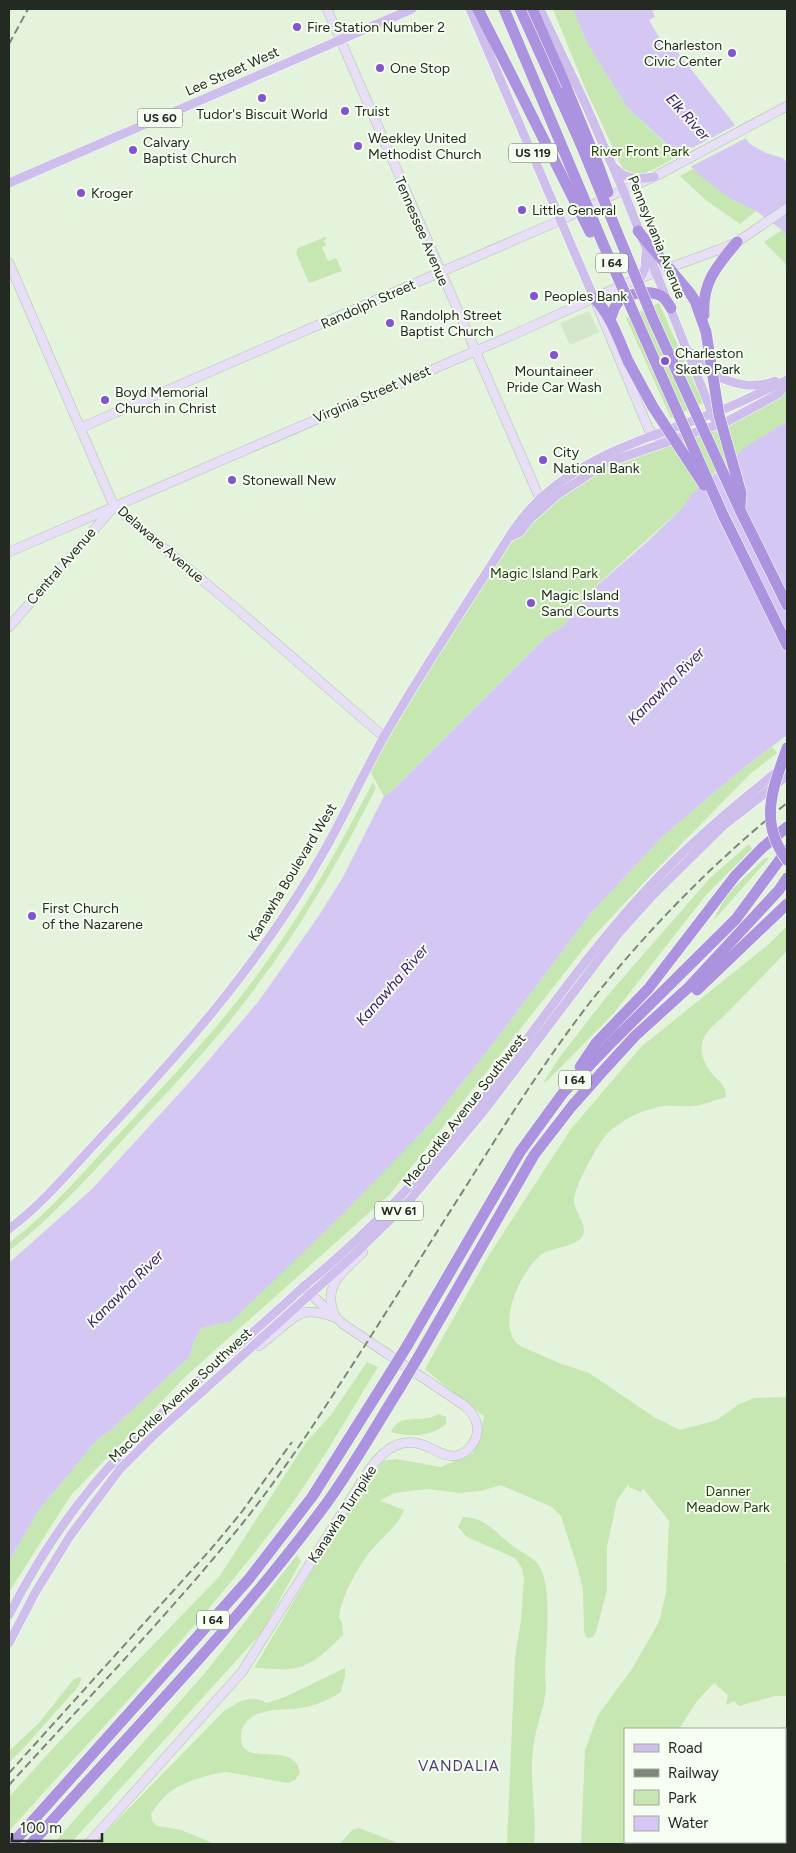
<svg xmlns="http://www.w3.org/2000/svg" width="796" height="1853" viewBox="0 0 796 1853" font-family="Figtree,sans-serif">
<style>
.built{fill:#d5e7ca}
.green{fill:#c6e6b2}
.water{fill:#d4c7f4}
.pier{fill:#e4f3dc}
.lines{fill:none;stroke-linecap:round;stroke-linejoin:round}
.secondary-casing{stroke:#b3c1ab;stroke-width:10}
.primary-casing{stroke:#fff;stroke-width:10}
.highway-casing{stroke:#fff;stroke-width:12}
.secondary{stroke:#e6dff6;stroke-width:9}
.primary{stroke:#cdbeec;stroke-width:9}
.highway{stroke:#ac93e0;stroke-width:11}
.rail{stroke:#7d8777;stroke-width:2;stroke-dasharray:8 4;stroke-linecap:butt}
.highway-bridge-casing{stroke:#fff;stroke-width:12;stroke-linecap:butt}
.highway-bridge{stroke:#ac93e0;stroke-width:11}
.poi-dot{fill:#8354cd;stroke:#f5fef0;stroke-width:2}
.labels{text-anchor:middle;stroke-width:4;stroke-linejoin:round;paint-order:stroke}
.shield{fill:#f5fef0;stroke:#636a5f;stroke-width:1}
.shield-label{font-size:12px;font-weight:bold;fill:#242a21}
.poi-label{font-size:14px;fill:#242a21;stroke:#f5fef0;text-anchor:start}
.street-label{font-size:14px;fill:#242a21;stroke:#f5fef0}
.park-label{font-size:14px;fill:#233e0c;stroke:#f5fef0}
.water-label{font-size:15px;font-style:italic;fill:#401a6f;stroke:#f5fef0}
.neighbourhood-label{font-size:15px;letter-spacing:1px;fill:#503a76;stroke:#f5fef0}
</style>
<rect width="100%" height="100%" fill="#e4f3dc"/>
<polygon class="built" points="589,311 599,332 570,345 560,323"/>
<g class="green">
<path d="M 553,9 L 573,9 L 587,43 L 627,107 L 678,156 C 667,161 641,180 629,174 C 627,173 625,170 623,169 L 586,90 Z"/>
<polygon points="693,169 731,199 756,211 740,224 707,201 680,176"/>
<polygon points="782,230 787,237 787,271 785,263 764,242"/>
<polygon points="325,237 327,238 324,240 326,246 322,247 328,261 336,258 342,271 309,283 296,253 298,248"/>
<polygon points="659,303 703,403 671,418 626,318"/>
<path d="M 787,384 L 787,421 C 749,445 710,471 683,507 L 590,591 L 563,626 L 545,638 L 392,791 L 384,796 L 368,768 L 510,538 L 588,473 L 728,421 Z"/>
<polygon points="772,747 777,753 750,774 650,876 592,938 390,1194 185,1377 71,1495 9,1592 9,1561 39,1510 97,1440 112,1429 190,1356 193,1343 201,1328 232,1321 429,1125 501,1033 591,913 663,836 742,769"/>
<path d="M 373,782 L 376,788 C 338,864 295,937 243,1004 C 209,1049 169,1090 130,1132 C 92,1173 54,1216 9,1251 L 9,1243 C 50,1212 84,1171 119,1134 C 168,1081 218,1029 260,971 C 304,912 339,847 373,782 Z"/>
<polygon points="749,844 752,849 705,896 613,1014 549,1079 543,1083 559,1058 608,995 710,878"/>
<polygon points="765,858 769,858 713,921 726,895"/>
<path d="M 787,926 L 787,951 L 722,1018 C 702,1033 694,1048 710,1071 C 717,1081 726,1083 726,1097 C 715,1100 704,1105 693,1106 C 683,1107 673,1105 663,1106 C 650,1108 631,1115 621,1123 C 616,1126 610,1130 606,1135 C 597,1146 572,1190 574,1203 C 576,1213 587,1225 583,1235 C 576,1248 554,1246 542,1254 C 521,1269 494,1327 520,1346 L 559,1363 L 589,1373 L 654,1417 L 680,1430 L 717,1420 L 739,1404 L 754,1398 L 787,1397 L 787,1560 L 784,1561 L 787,1563 L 787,1696 L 775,1696 L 739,1706 L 734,1701 L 726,1705 L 728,1695 L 714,1683 L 697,1701 L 679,1729 L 625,1729 L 625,1842 L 669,1842 L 669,1844 L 581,1844 L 585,1750 L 598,1715 L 632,1669 L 659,1622 L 666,1593 L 669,1521 L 643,1488 L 641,1492 L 629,1487 L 629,1484 L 617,1500 L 607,1547 L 607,1590 L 596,1632 L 593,1637 L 587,1638 L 584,1632 L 583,1590 L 578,1569 L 561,1516 L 552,1507 L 501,1485 L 481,1491 L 459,1493 L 428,1489 L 410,1491 L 394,1493 L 380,1501 L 404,1510 C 398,1525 385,1535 374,1547 C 360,1563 341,1596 339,1617 L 342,1623 L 343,1635 C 328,1649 313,1667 290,1669 C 279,1670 266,1668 254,1668 L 346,1513 L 383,1461 L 396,1459 L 441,1467 L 473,1453 L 481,1433 L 484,1416 L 463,1401 L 425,1369 L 489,1255 L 571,1129 L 641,1047 L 769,944 Z"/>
<path d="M 367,1362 L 378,1367 C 350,1412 324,1459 293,1502 C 208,1619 105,1723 9,1831 L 9,1797 L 56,1745 L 219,1577 L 307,1441 L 331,1415 Z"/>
<path d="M 439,1414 L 446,1417 L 446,1424 C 432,1437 409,1437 391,1432 C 401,1411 420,1425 439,1414 Z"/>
<path d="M 463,1517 C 484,1518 492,1529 508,1542 C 516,1550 528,1554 536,1562 C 555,1581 545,1648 545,1674 C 545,1679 546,1684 546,1689 C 544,1709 535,1729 533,1749 C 529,1780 537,1813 534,1844 L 507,1844 L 515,1657 L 521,1620 L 524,1578 L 522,1568 L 515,1558 L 467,1537 L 458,1527 Z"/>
<polygon points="297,1555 301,1561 262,1632 70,1844 53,1844 205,1673"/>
<path d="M 345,1668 L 345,1676 L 341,1692 C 330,1699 319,1704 306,1707 C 285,1712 245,1704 241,1735 C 238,1771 295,1738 300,1773 L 295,1780 L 288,1783 L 227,1772 C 212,1773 182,1782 170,1792 C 163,1797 157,1806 151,1813 L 152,1821 L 157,1826 L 181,1830 L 215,1844 L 94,1844 L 223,1712 C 236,1703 252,1693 266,1703 L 285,1697 Z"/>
<polygon points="79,1677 82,1679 77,1688 20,1752 9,1762 9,1751 39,1723 73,1680"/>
<polygon points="359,1828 395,1842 398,1844 340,1844 352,1830"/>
</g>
<g class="water">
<polygon points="573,9 652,9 655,17 649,20 664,46 672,45 750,144 766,153 783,158 787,163 787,237 782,230 756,211 731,199 703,178 627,107 587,43"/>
<polygon points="787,421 787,735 742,769 663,836 591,913 501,1033 429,1125 342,1215 232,1321 201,1328 193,1343 190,1356 112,1429 97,1440 39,1510 9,1561 9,1263 92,1189 196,1075 258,1002 318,917 343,877 384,796 392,791 545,638 563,626 592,590 647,542 683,507 693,493 747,446"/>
</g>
<polygon class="pier" points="738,124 748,137 688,168 675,157"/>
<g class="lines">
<g class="secondary-casing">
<g id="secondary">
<polyline points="327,9 543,506"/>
<polyline points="9,263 114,506 238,610 384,737"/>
<polyline points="597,305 649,430 665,443"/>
<polyline points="80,428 561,220 627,188 654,177 787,106"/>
<polyline points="9,552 515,334 627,283 718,250 737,242 787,208"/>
<polyline points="9,627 112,509"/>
<path d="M 334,1313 C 322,1285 345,1270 363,1252"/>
<path d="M 259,1346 C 266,1340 274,1334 281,1328 C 301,1310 308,1308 334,1317"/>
<polyline points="785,1732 787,1732"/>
<polyline points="706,1842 706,1844"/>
<path d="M 88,1844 L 242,1672 L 369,1470 C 384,1449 402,1434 430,1448 C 437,1451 446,1457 455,1456 C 461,1455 467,1451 471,1446 C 482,1433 478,1417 465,1406 L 343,1324 L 303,1287"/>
</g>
</g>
<g class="primary-casing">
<g id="primary">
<polyline points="470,9 594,298"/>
<polyline points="540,9 585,103 623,190 714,418"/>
<path d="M 615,168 C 627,181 638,179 654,177"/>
<polyline points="9,183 412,9"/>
<polyline points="640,278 645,268 646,253"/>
<path d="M 692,353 C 710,378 744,393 775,381"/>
<polyline points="510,537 520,532 529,520 557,495 606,463 728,421 778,394 787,384"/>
<path d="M 9,1229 C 45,1202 74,1166 105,1133 C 190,1043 267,954 327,846 C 347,810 364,772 385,735 C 414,684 447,634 479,584 C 499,555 515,521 542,497 C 590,453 651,437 711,414 C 738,405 762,391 787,380"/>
<path d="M 9,1615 C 32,1570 59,1527 91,1488 C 151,1414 234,1352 303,1287 C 364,1237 421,1178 469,1116 C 525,1045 575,969 636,901 C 681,850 733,806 787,764"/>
<polyline points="9,1643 35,1593 70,1536 120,1469 154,1435 356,1253 410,1200 483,1112 618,934 653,895 723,826 787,776"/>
</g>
</g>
<g class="highway-casing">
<g id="highway">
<polyline points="478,9 520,92"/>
<polyline points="532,9 567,89"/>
<polyline points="638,231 690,293 695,301 706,332"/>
<path d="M 594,298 C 612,316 619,341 629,363"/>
<path d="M 704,315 C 702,282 717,266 737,242"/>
<path d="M 610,320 C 612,315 613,310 616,305 C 624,293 648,289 661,296 C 665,298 668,303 671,308"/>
<polyline points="740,510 787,605"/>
<polyline points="723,515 787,645"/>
<polyline points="697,990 787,904"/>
<polyline points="580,1067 596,1043 648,989 735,876 762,848 787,827"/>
<polyline points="407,1346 520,1152 563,1093 613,1041 736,919 787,850"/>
<polyline points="420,1354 534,1155 572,1106 603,1071 635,1036 689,987 779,890 787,878"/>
<polyline points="12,1844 248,1580 312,1497 389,1375"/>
<path d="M 31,1844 C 131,1732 237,1625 326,1504 C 353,1467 377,1424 401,1386"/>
</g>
</g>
<use href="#secondary" class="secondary"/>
<use href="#primary" class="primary"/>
<use href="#highway" class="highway"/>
<g class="rail">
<polyline points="9,44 28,9"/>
<polyline points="9,1773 211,1549 241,1513 292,1442"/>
<path d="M 9,1785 C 87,1699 169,1614 242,1524 C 277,1480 308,1434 338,1387 C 383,1318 426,1249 470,1180 C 508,1119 547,1058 591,1001 C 650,927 714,862 787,803"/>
</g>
<g class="highway-bridge-casing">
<g id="highway-bridge">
<polyline points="504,9 604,246 723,515"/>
<polyline points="520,9 579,140 653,319 740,510"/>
<polyline points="567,89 599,167 608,192"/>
<polyline points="520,92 590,232"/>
<polyline points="706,332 719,415 741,493 740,506"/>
<polyline points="629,363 653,407 704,485"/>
<path d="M 787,748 C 773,788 758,822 787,860"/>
<polyline points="389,1375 407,1346"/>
<polyline points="401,1386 420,1354"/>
</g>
</g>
<use href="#highway-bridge" class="highway-bridge"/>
</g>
<g class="poi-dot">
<circle cx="297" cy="27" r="5"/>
<circle cx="732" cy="53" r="5"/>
<circle cx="380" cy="68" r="5"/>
<circle cx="262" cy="98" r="5"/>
<circle cx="345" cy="111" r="5"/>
<circle cx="358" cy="146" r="5"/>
<circle cx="133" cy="150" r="5"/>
<circle cx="81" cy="193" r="5"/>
<circle cx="522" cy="210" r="5"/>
<circle cx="534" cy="296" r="5"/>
<circle cx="390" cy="323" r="5"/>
<circle cx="554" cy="355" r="5"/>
<circle cx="665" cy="361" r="5"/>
<circle cx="105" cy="400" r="5"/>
<circle cx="543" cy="460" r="5"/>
<circle cx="232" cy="480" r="5"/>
<circle cx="531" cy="603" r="5"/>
<circle cx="32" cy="916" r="5"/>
</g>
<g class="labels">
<g class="shield">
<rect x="137.5" y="108.5" width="45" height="19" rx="4"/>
<rect x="509" y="143.5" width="48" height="19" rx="4"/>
<rect x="596" y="253.5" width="32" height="19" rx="4"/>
<rect x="559" y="1070.5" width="32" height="19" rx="4"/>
<rect x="375" y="1201.5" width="48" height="19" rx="4"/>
<rect x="197" y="1610.5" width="32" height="19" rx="4"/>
</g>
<g class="shield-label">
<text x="160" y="122">US 60</text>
<text x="533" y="157">US 119</text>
<text x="612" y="267">I 64</text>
<text x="575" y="1084">I 64</text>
<text x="399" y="1215">WV 61</text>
<text x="213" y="1624">I 64</text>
</g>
<g class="poi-label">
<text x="307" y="32">Fire Station Number 2</text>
<text x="722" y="50" text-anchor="end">Charleston<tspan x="722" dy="16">Civic Center</tspan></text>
<text x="390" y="73">One Stop</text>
<text x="355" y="116">Truist</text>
<text x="262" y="119" text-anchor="middle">Tudor's Biscuit World</text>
<text x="368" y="143">Weekley United<tspan x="368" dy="16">Methodist Church</tspan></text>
<text x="143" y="147">Calvary<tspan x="143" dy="16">Baptist Church</tspan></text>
<text x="91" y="198">Kroger</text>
<text x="532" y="215">Little General</text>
<text x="544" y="301">Peoples Bank</text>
<text x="400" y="320">Randolph Street<tspan x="400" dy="16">Baptist Church</tspan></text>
<text x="675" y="358">Charleston<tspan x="675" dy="16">Skate Park</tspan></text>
<text x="554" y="376" text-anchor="middle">Mountaineer<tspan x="554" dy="16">Pride Car Wash</tspan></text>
<text x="115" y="397">Boyd Memorial<tspan x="115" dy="16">Church in Christ</tspan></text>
<text x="553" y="457">City<tspan x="553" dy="16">National Bank</tspan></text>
<text x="242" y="485">Stonewall New</text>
<text x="541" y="600">Magic Island<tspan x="541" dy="16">Sand Courts</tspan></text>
<text x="42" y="913">First Church<tspan x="42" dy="16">of the Nazarene</tspan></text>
</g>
<g class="street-label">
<text transform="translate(232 71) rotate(-24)" y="5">Lee Street West</text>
<text transform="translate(422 231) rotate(67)" y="5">Tennessee Avenue</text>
<text transform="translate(657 237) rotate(68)" y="5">Pennsylvania Avenue</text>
<text transform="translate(368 304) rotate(-24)" y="5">Randolph Street</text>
<text transform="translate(372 394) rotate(-23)" y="5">Virginia Street West</text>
<text transform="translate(161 544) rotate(41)" y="5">Delaware Avenue</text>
<text transform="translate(61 566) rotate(-49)" y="5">Central Avenue</text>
<text transform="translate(292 872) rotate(-59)" y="5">Kanawha Boulevard West</text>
<text transform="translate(464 1110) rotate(-52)" y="5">MacCorkle Avenue Southwest</text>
<text transform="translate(180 1395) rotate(-43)" y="5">MacCorkle Avenue Southwest</text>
<text transform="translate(342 1514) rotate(-57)" y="5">Kanawha Turnpike</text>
</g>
<g class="park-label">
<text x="640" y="156">River Front Park</text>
<text x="544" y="578">Magic Island Park</text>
<text x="728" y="1496">Danner<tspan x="728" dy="16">Meadow Park</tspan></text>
</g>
<g class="water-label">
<text transform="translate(688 117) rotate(48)" y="5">Elk River</text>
<text transform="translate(666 686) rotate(-45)" y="5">Kanawha River</text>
<text transform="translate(392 985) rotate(-49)" y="5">Kanawha River</text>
<text transform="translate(125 1289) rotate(-45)" y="5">Kanawha River</text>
</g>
<g class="neighbourhood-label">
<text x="459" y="1771">VANDALIA</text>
</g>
</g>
<rect width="796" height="1853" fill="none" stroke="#242a21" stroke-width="20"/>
<rect x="624" y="1728" width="162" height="115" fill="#f5fef0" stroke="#a1a99d"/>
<rect x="634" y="1744" width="25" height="8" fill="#cdbeec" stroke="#a1a99d"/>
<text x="668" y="1753" font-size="15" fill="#242a21">Road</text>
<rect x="634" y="1769" width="25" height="8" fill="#7d8777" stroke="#a1a99d"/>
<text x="668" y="1778" font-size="15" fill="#242a21">Railway</text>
<rect x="634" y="1790" width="25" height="15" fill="#c6e6b2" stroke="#a1a99d"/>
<text x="668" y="1803" font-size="15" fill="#242a21">Park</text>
<rect x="634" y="1816" width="25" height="15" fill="#d4c7f4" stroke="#a1a99d"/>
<text x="668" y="1828" font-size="15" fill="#242a21">Water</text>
<path d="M12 1833v8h90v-8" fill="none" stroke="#242a21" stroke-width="2.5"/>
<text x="20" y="1833" font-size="15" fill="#242a21" stroke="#f5fef0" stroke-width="4" paint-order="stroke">100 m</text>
</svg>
